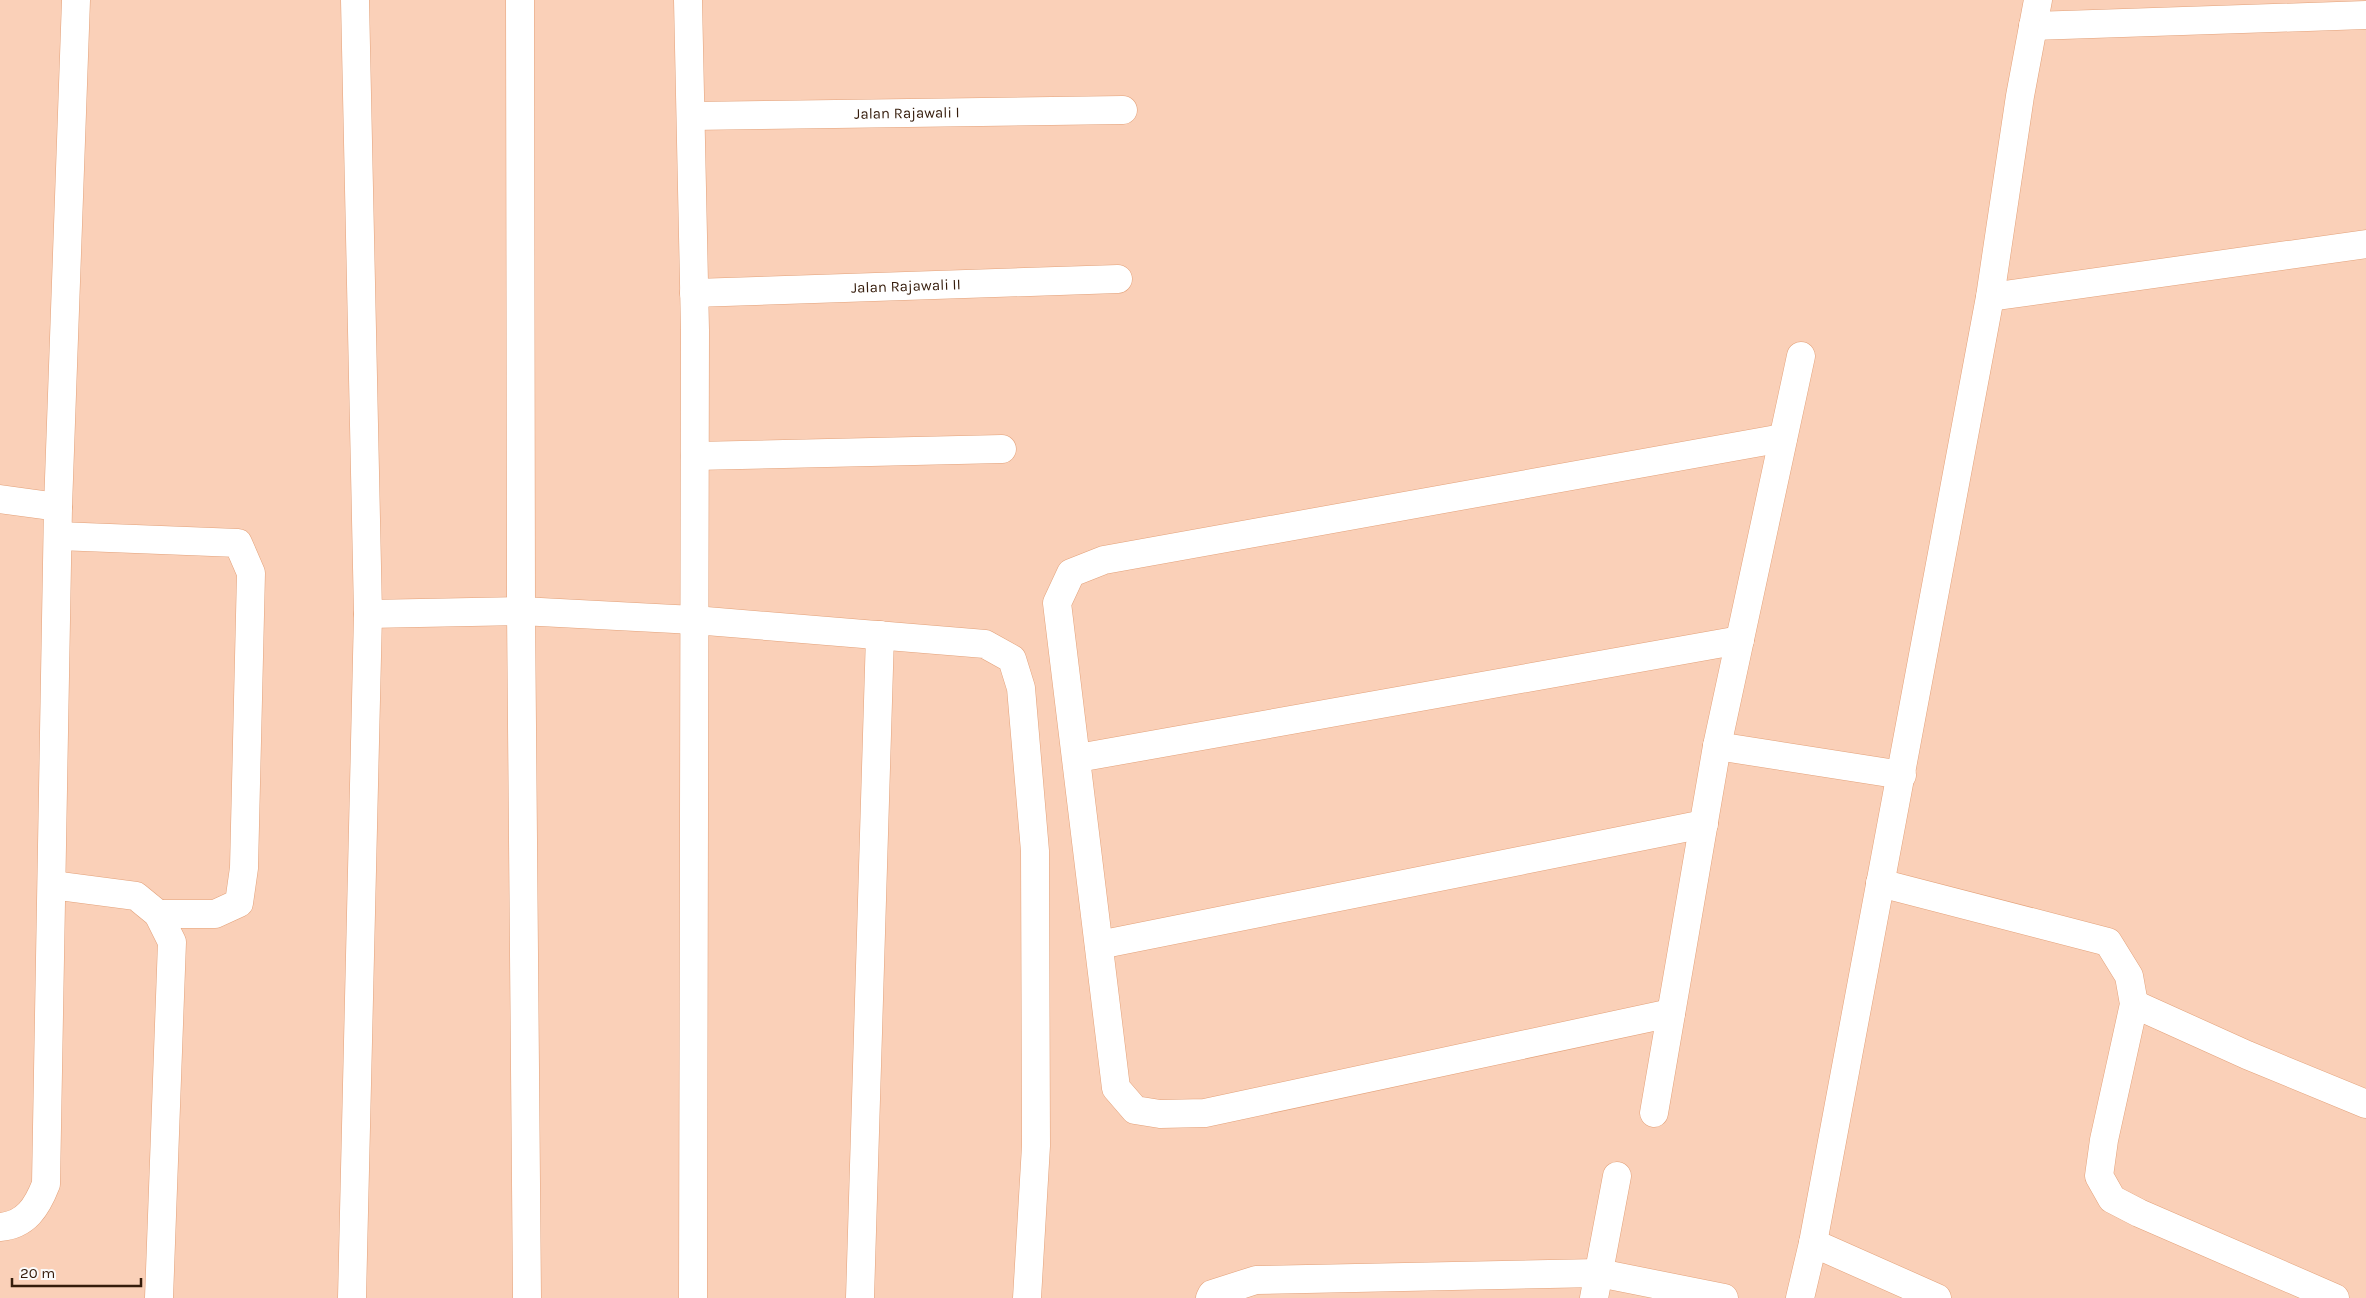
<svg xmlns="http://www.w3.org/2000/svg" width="2366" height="1298" viewBox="0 0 2366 1298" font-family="Karla,sans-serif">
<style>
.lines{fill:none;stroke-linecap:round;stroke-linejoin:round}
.minor-casing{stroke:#e3a179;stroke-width:29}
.minor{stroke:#fff;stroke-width:28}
.labels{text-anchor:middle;stroke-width:5;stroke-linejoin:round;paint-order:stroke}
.street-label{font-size:15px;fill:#351c0b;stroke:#fbfbfb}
</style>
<rect width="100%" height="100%" fill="#fad0b8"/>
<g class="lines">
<g class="minor-casing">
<g id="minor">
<polyline points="520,0 521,611 527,1298"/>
<polyline points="688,0 695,330 693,1298"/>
<polyline points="2033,26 2366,15"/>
<path id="s1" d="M 691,116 L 1123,110"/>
<path id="s2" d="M 694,293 L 1118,279"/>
<polyline points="1990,297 2366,244"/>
<polyline points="695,456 1002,449"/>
<polyline points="0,499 58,507"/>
<polyline points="58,536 238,543 251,573 244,868 239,903 215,914 158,914"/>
<polyline points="368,614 521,611 694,620 985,644 1012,659 1021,688 1035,851 1036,1146 1027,1298"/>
<polyline points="1717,746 1902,775"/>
<polyline points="1078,758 1740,640"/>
<polyline points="1880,883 2108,942 2129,976 2134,1004 2104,1140 2099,1176 2112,1199 2139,1213 2335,1298"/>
<polyline points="52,885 136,896 158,914 172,942 159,1298"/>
<polyline points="1099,945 1704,824"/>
<polyline points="2134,1004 2247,1055 2366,1104"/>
<polyline points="1671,1013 1205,1113 1160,1114 1135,1110 1116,1088 1057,603 1071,573 1104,560 1783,438"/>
<polyline points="1654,1113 1717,746 1801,356"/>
<path d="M 0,1227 C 26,1225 37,1207 46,1184 L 58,507 L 76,0"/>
<polyline points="1813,1243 1937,1298"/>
<polyline points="352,1298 368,614 355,0"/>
<polyline points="860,1298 880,635"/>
<polyline points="1210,1298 1212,1294 1256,1280 1599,1273 1724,1298"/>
<polyline points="1594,1298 1617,1176"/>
<polyline points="1800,1298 1813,1243 1990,297 2020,96 2038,0"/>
</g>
</g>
<use href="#minor" class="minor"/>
</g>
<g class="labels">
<g class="street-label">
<text dy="5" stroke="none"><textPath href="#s1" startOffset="216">Jalan Rajawali I</textPath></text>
<text dy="5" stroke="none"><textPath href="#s2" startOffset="212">Jalan Rajawali II</textPath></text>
</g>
</g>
<path d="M12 1278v8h129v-8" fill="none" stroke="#351c0b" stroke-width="2.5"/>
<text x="20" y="1278" font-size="15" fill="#351c0b" stroke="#fbfbfb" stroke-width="4" paint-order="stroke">20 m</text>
</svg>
